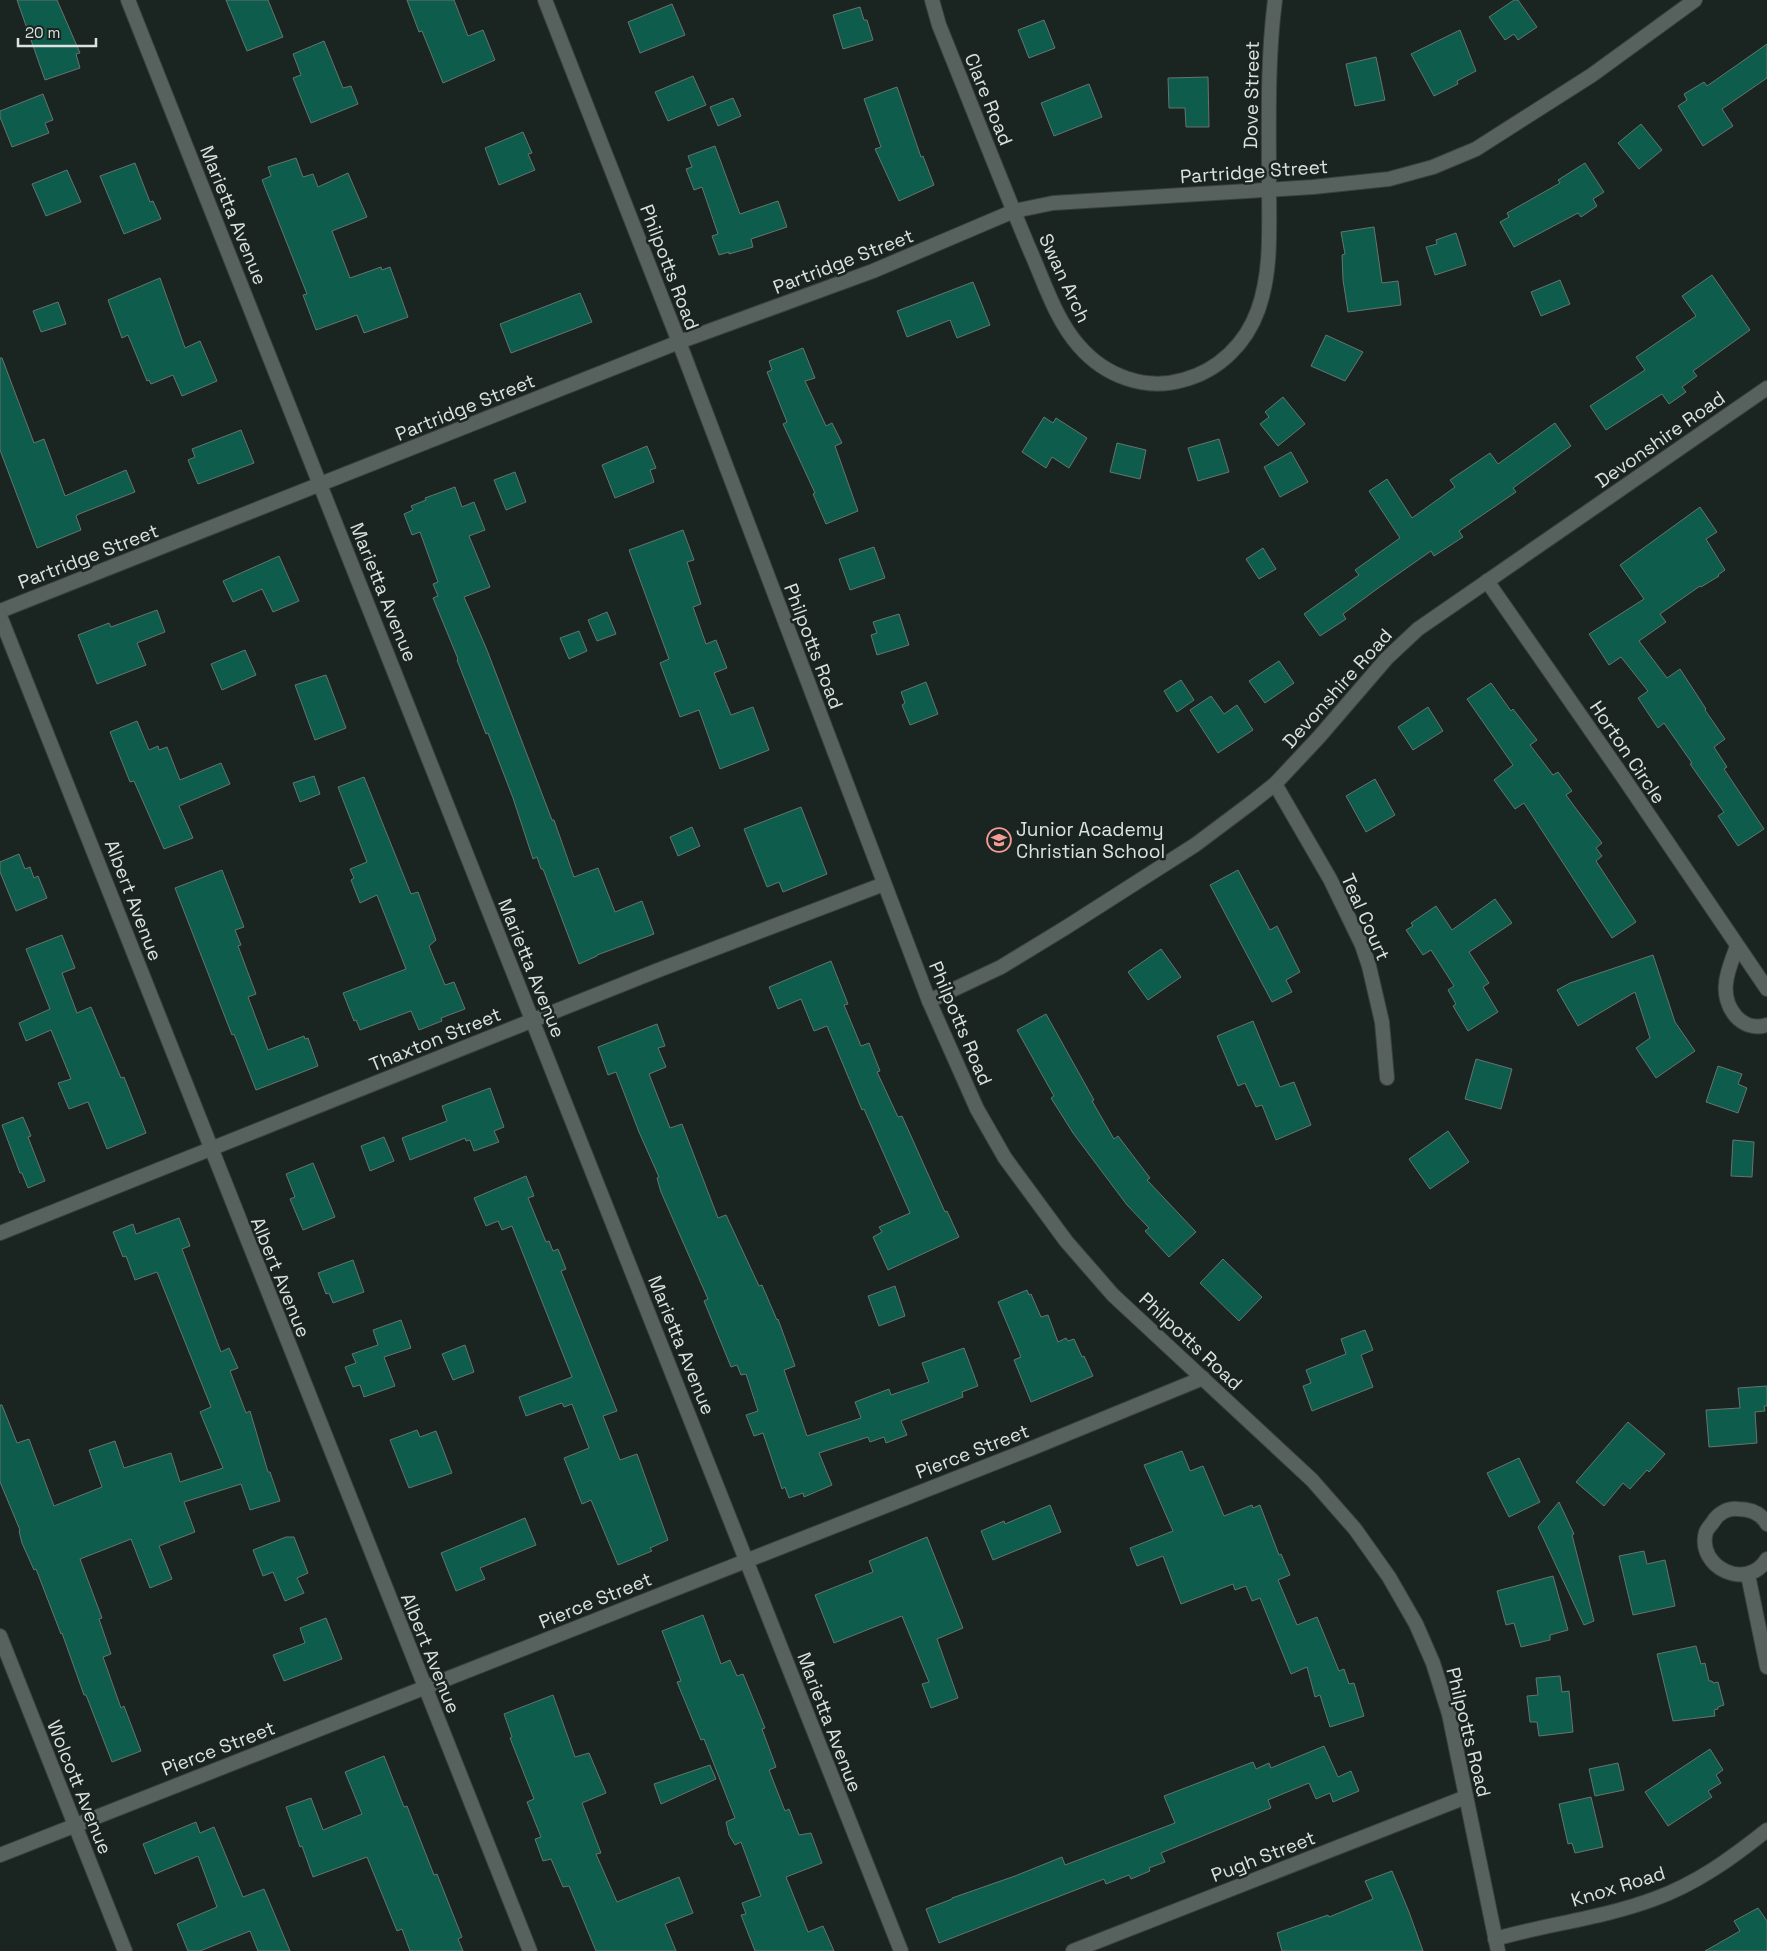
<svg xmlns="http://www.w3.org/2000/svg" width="1767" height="1951" viewBox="0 0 1767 1951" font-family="'Space Grotesk',sans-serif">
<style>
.building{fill:#0e5d4c;stroke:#67736f}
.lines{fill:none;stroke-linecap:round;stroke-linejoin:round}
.minor-casing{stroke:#39403d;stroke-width:16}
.tertiary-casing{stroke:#39403d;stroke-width:16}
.minor{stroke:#57625f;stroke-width:14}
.tertiary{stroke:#57625f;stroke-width:14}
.labels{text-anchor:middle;stroke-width:5;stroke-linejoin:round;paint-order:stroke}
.street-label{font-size:19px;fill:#dce2e0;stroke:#1a2421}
.poi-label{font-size:19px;fill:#dce2e0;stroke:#1a2421;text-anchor:start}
</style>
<rect width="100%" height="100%" fill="#1a2421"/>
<g class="building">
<polygon points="17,0 57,0 80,53 76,54 80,68 45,80"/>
<polygon points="226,0 268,0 283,37 247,51"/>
<polygon points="407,0 454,0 468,36 483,30 495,60 443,83 422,31 419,32"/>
<polygon points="1514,0 1518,0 1537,27 1518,40 1514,34 1505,40 1489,17"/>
<polygon points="672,4 685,35 640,53 628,22"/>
<polygon points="860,7 864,20 867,20 873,40 843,49 833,15"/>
<polygon points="1044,20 1055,48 1029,58 1018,30"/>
<polygon points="1460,30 1476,71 1457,81 1458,84 1434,96 1411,54"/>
<polygon points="324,41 343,88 351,86 358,104 311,123 293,78 301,75 293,54"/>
<polygon points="1767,44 1767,78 1722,109 1733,126 1703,146 1678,106 1687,100 1684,94 1704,82 1707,86"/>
<polygon points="1376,57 1385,100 1355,106 1346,64"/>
<polygon points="693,76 706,105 668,121 655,92"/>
<polygon points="1208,77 1209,127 1186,127 1185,108 1169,108 1168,78"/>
<polygon points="1089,84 1102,117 1054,136 1041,103"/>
<polygon points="897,87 921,157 923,156 934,185 899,201 875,149 881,147 864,99"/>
<polygon points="43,94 53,120 45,123 49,133 12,147 0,117 0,111"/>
<polygon points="733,98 741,116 718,126 710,107"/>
<polygon points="1641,124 1662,150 1639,169 1618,143"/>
<polygon points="523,132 532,153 528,154 535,170 499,185 485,148"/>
<polygon points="715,146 740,214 778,201 787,227 751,239 753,247 729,254 729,252 719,255 712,236 718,234 702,187 694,190 686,169 692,167 688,156"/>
<polygon points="296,158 303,177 313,174 318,187 348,173 367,217 332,231 350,278 381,267 382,270 390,267 408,317 364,333 357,315 316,330 303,295 307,294 262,180 271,176 268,167"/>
<polygon points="135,163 150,202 153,201 161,219 124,234 100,176"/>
<polygon points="1585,163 1604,192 1593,199 1597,206 1581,217 1578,213 1514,247 1500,222 1509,217 1507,213 1560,183 1558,180"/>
<polygon points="67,170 81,202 46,216 32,184"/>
<polygon points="1374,227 1382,283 1398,281 1401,305 1348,312 1343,280 1342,255 1345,254 1341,232"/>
<polygon points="1456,233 1466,265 1435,275 1426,247 1437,244 1436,240"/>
<polygon points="1712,275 1750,330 1693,371 1697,376 1682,387 1686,392 1669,404 1662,394 1606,430 1590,406 1645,370 1636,357 1696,316 1682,296"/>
<polygon points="160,278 185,348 200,341 217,381 182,396 173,375 151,384 149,380 147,381 128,335 122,338 108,300"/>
<polygon points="1560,280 1570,304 1541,316 1531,292"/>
<polygon points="973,282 990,325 957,338 950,320 907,337 897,311"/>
<polygon points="580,293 592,322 511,353 500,324"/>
<polygon points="58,302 66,324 41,332 33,311"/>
<polygon points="1326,335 1363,352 1345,381 1311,366"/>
<polygon points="803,348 815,378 805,381 826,426 832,423 842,443 835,446 858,511 826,524 813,494 815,493 783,424 787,422 767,372 772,370 769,361"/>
<polygon points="0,358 2,358 34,443 44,439 65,496 126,470 135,492 79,514 76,516 81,530 37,548 0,450"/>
<polygon points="1283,397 1305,424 1278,446 1260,424 1269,417 1265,412"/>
<polygon points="1044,417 1053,423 1056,418 1087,438 1069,468 1052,457 1046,468 1022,452"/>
<polygon points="1555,423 1571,446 1513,488 1516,492 1459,531 1463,537 1434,556 1431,551 1381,586 1343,614 1346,619 1320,636 1304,614 1359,575 1355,570 1400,538 1369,491 1387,479 1412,518 1455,487 1450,480 1490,453 1498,464"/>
<polygon points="241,430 254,463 198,484 188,460 195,457 192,449"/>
<polygon points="1219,439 1229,472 1198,481 1188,448"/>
<polygon points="1117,443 1146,450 1140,479 1110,472"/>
<polygon points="647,446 656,468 650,470 654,482 615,498 602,465"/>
<polygon points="1291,452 1308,482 1280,497 1264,467"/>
<polygon points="515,472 526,502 506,510 494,480"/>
<polygon points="455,487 462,507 474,502 485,530 469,536 490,587 464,597 487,650 552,820 554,820 574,877 598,868 615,912 642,901 654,934 597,955 597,956 579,964 543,869 541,869 537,857 533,859 513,798 488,733 486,734 457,660 458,659 433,598 438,596 433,584 438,582 420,532 412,535 404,514 413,510 411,506 426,500 425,498"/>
<polygon points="1700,507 1717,532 1706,539 1725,570 1718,575 1719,576 1701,587 1700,586 1660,614 1666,622 1639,641 1667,678 1680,669 1706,709 1705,710 1725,739 1714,747 1727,767 1724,769 1764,829 1738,846 1718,816 1724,812 1690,764 1692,763 1664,723 1658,728 1638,698 1648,691 1621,657 1609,665 1589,634 1644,599 1620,565"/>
<polygon points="683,530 694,560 687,562 701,604 693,607 706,644 716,640 727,668 714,673 731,715 753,707 769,750 720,769 699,710 680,717 660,663 669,659 629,550"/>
<polygon points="874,547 885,578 850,590 839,559"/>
<polygon points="1263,548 1276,569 1259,579 1246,559"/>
<polygon points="279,556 299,601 273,612 262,589 233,602 223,581"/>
<polygon points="157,610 165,632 137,643 146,665 97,684 78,635 109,623 111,627"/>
<polygon points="607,612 616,634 597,641 588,620"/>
<polygon points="899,614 909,645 877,655 871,635 877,633 873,622"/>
<polygon points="579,631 587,651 569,659 560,638"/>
<polygon points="245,650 256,675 222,690 211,664"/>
<polygon points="1279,661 1294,683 1265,703 1249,681"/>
<polygon points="326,675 346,728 315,740 295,685"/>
<polygon points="1181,680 1194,700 1177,712 1164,691"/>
<polygon points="926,682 938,714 910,725 902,705 905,703 901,692"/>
<polygon points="1491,683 1511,711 1513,709 1537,740 1530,745 1553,775 1558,772 1572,791 1566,795 1574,806 1602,843 1596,848 1602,856 1596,861 1636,922 1612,938 1524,803 1515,809 1494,780 1513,765 1467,699"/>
<polygon points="1211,696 1224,714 1237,705 1253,730 1218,753 1190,710"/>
<polygon points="1428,707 1443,731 1413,750 1398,727"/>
<polygon points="137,721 149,750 158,746 159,750 167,747 180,780 221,763 230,784 179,806 193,838 164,849 134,781 130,782 110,732"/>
<polygon points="314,776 320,794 300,802 293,783"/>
<polygon points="364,777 411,894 418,892 436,940 429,946 445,985 454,982 465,1009 441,1018 442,1021 419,1030 411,1011 360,1030 356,1020 354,1021 343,993 406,969 377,895 360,903 351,880 354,878 350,869 367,862 338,787"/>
<polygon points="1375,779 1395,815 1366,832 1346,796"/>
<polygon points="801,807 827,874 783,892 779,882 767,887 744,829"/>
<polygon points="692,827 700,846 678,856 670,837"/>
<polygon points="19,854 25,869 30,867 34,878 38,876 47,898 16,911 0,872 0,862"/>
<polygon points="222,870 244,927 235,930 241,945 238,946 256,994 248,997 268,1050 304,1036 305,1039 308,1038 318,1066 256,1090 234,1034 232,1035 175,888"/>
<polygon points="1238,870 1270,930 1277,926 1300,972 1286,980 1292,992 1272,1002 1210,885"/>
<polygon points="1495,899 1512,923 1469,952 1489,983 1483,987 1498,1012 1468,1031 1453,1006 1456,1004 1448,990 1454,986 1431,950 1423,955 1406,930 1413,926 1411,923 1436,906 1452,930"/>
<polygon points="62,935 75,968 62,973 77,1013 91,1007 121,1078 124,1077 146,1133 107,1149 88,1102 69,1109 58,1083 71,1079 51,1030 26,1041 19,1023 50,1009 26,949"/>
<polygon points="1161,949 1181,977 1148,1000 1128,972"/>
<polygon points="1653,955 1675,1022 1695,1051 1656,1078 1636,1048 1650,1038 1635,992 1578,1026 1557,990 1570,983"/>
<polygon points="831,961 848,1004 844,1005 861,1046 869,1043 880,1071 877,1072 898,1117 902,1116 945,1212 947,1211 959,1237 888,1270 873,1237 882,1232 879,1227 910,1213 864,1109 862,1110 827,1026 814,1031 801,999 778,1009 769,987"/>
<polygon points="1046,1014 1094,1100 1092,1101 1114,1139 1118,1136 1150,1178 1147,1180 1196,1232 1169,1257 1145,1231 1149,1228 1127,1205 1073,1133 1051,1098 1054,1096 1017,1030"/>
<polygon points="1253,1021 1280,1087 1294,1082 1311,1125 1276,1140 1262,1105 1256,1107 1245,1083 1238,1086 1217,1036"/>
<polygon points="657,1024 665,1046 658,1048 666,1067 649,1074 670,1128 682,1124 718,1218 726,1215 759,1286 762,1285 777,1320 778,1319 795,1366 784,1370 807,1436 861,1418 855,1402 889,1389 891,1395 929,1382 922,1363 964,1348 978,1386 962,1392 963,1397 901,1421 907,1435 886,1443 884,1437 870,1442 868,1437 819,1453 832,1485 804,1497 803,1493 789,1498 785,1487 782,1489 763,1433 754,1436 746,1415 758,1411 746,1374 741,1375 737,1365 731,1367 704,1301 708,1299 661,1192 657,1178 659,1177 639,1132 616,1072 608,1075 598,1047"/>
<polygon points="1476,1059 1512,1069 1501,1109 1465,1099"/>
<polygon points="1718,1066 1742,1074 1738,1084 1747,1088 1738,1113 1706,1102"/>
<polygon points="490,1088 504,1127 494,1131 499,1142 474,1151 470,1140 466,1141 465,1138 410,1160 402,1138 447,1121 442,1106"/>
<polygon points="23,1117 31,1136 28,1137 45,1181 28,1188 22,1173 20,1173 2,1125"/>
<polygon points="1448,1131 1469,1162 1430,1189 1409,1159"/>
<polygon points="384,1137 394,1161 370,1171 361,1146"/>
<polygon points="1733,1140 1754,1142 1752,1177 1731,1176"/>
<polygon points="313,1163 335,1217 303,1230 290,1199 295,1197 286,1174"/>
<polygon points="526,1176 534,1196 528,1198 546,1242 549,1241 553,1251 558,1249 566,1269 561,1271 617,1411 603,1416 620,1460 637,1454 668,1540 650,1548 652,1551 618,1565 591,1500 582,1504 564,1458 589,1448 572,1404 564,1407 562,1403 556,1405 526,1416 519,1397 572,1377 512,1226 502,1230 498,1221 486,1226 474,1198"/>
<polygon points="179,1218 190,1246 182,1249 221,1352 229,1348 238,1368 230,1371 246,1413 250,1411 268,1472 270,1472 280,1501 250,1510 241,1484 184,1502 195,1532 159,1546 172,1579 150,1588 131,1539 80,1559 102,1618 99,1619 111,1654 103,1657 121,1708 124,1706 141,1751 112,1762 86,1695 84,1695 62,1633 61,1634 36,1569 34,1570 22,1543 19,1531 20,1530 0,1482 0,1405 2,1405 17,1443 29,1439 54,1506 102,1487 89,1450 115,1441 124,1468 171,1453 180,1482 223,1468 200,1412 211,1407 157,1272 135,1280 126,1256 123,1257 113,1232 133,1224 136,1234"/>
<polygon points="1223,1259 1262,1297 1239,1321 1200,1283"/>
<polygon points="353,1260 364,1292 333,1303 329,1293 326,1294 318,1273"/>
<polygon points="895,1286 905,1316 879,1326 868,1296"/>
<polygon points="1027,1290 1029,1295 1031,1294 1041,1317 1048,1315 1058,1342 1066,1338 1068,1341 1074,1339 1082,1357 1084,1356 1093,1376 1031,1402 1014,1360 1021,1357 998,1302"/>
<polygon points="401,1320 411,1348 384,1357 395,1386 364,1397 360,1385 353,1387 345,1367 356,1363 352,1354 378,1345 373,1330"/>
<polygon points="1365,1330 1373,1350 1361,1355 1373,1387 1312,1411 1303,1386 1311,1383 1306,1370 1346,1354 1341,1339"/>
<polygon points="465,1345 474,1372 453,1380 442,1354"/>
<polygon points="1767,1386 1767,1406 1764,1406 1765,1411 1755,1412 1757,1443 1709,1447 1706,1410 1740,1408 1738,1388"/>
<polygon points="1628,1422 1665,1454 1649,1472 1647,1470 1630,1489 1623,1483 1604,1506 1576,1482"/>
<polygon points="417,1430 420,1437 436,1431 452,1473 409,1488 390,1440"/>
<polygon points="1182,1451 1190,1471 1203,1466 1224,1516 1252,1505 1253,1508 1260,1505 1279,1555 1281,1554 1290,1575 1278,1580 1297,1625 1317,1617 1339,1671 1344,1669 1349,1684 1354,1683 1364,1716 1330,1727 1320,1695 1315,1697 1307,1667 1291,1674 1260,1598 1252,1601 1246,1586 1235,1590 1233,1584 1181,1604 1163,1556 1137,1566 1130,1548 1173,1531 1144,1465"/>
<polygon points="1519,1458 1540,1502 1509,1517 1487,1473"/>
<polygon points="1559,1502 1574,1534 1572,1535 1594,1621 1584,1625 1538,1527"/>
<polygon points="1050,1505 1061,1532 993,1560 981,1531 1004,1521 1005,1524"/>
<polygon points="525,1518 536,1545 480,1568 485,1579 456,1591 441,1553"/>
<polygon points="286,1537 294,1537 308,1573 297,1578 304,1593 285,1601 273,1572 263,1576 253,1550"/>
<polygon points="927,1537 963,1628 937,1639 958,1698 931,1708 922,1684 929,1682 902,1616 834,1643 815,1595 873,1572 869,1561"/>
<polygon points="1644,1551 1647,1564 1665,1560 1675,1606 1633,1615 1619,1556"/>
<polygon points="1553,1576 1568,1630 1550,1635 1550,1640 1521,1647 1514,1623 1506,1625 1497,1591"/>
<polygon points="703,1615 721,1664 730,1660 737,1676 743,1674 765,1728 762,1729 776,1767 769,1770 785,1811 789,1809 799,1835 811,1833 822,1863 786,1877 808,1932 823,1926 834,1951 755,1951 741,1915 746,1914 742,1903 761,1896 741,1842 735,1845 729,1835 726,1822 735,1818 704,1739 701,1740 677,1682 681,1681 662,1631"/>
<polygon points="326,1618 342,1659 284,1681 273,1655 305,1643 300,1628"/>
<polygon points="1696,1646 1701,1664 1705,1663 1709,1681 1712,1681 1713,1683 1718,1682 1724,1705 1718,1707 1718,1709 1714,1710 1715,1716 1673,1721 1657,1654"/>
<polygon points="1560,1676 1562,1692 1569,1691 1573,1732 1539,1736 1537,1722 1530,1722 1527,1696 1538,1695 1536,1678"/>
<polygon points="553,1695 575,1757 589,1753 606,1793 582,1803 601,1853 596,1854 617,1902 679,1877 693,1913 665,1924 676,1951 596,1951 569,1886 563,1887 551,1859 543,1861 535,1839 541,1837 527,1802 534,1799 510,1738 512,1737 504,1714"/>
<polygon points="1324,1746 1338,1777 1351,1771 1359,1791 1333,1802 1330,1793 1316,1799 1309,1783 1268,1800 1271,1808 1161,1853 1165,1862 1149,1868 1150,1871 1131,1879 1129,1875 1106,1884 1104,1879 939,1943 926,1909 952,1899 952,1898 1015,1876 1062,1857 1065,1865 1175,1823 1164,1796 1253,1762 1256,1769 1269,1763 1271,1768"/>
<polygon points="1710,1749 1723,1770 1716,1775 1721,1783 1708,1791 1712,1797 1668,1826 1645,1792"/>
<polygon points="384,1756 404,1807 407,1806 434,1875 437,1874 462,1937 458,1939 463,1951 410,1951 402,1929 397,1931 367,1857 313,1877 302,1846 300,1847 286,1807 311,1798 323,1830 362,1814 345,1772"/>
<polygon points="1618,1763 1624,1790 1595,1796 1589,1769"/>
<polygon points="710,1765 716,1779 661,1804 654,1784"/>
<polygon points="1591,1797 1603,1847 1575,1853 1572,1843 1568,1844 1559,1804"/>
<polygon points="196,1822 200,1833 214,1827 243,1897 264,1889 290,1951 258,1951 250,1931 200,1951 188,1951 177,1924 217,1907 198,1856 155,1874 143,1844"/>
<polygon points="1392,1871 1409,1912 1423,1951 1282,1951 1277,1933 1328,1915 1329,1917 1373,1899 1365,1881"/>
<polygon points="1758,1908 1767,1921 1767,1951 1705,1951 1740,1931 1734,1921"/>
</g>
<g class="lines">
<g class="minor-casing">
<g id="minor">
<polyline points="128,0 901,1951"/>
<path d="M 932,0 L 939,25 C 969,99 998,174 1029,248 C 1044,281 1055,319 1079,346 C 1105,376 1145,391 1183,380 C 1218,371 1246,344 1258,310 C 1272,271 1269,227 1269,187 C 1269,124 1267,62 1275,0"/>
<polyline points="1487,581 1619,771 1767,989"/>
<polyline points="0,611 679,342 873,271 1014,211 1053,203 1313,187 1389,179 1433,167 1476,149 1592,75 1695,0"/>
<polyline points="0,616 530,1951"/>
<polyline points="1275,784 1330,879 1362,945 1369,966 1382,1022 1387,1078"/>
<path d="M 1737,946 C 1733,958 1727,971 1726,983 C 1723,1007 1741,1033 1767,1025"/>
<polyline points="929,1001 1001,967 1065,928 1195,845 1251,803 1275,784 1319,737 1387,658 1418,629 1767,388"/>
<polyline points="0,1233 656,971 884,884"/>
<path d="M 1767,1524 C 1761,1513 1750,1509 1738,1509 C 1728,1508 1718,1513 1713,1522 C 1711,1525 1707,1529 1706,1532 C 1696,1567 1747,1592 1767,1559"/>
<polyline points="1748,1575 1767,1667"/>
<polyline points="0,1636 125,1951"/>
<polyline points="0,1855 1030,1449 1203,1378"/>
<path d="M 1495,1939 C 1547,1924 1603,1918 1654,1899 C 1696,1884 1732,1858 1767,1830"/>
<polyline points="1073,1951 1466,1797"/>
</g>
</g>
<g class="tertiary-casing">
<polyline id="tertiary" points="545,0 679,342 929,1001 977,1109 1005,1158 1066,1241 1113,1295 1312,1480 1355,1529 1389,1577 1416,1624 1433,1663 1449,1714 1498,1951"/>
</g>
<use href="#minor" class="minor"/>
<use href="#tertiary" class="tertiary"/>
</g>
<defs>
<g id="school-ring" transform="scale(1.25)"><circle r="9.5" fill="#1a2421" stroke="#f59c95" stroke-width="1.5"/><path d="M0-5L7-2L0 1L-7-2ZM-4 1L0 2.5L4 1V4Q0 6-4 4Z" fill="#f59c95"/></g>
</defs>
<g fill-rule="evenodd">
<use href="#school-ring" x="999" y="840"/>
</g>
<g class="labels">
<g class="street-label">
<text transform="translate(1251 95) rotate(-89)" y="7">Dove Street</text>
<text transform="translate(989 99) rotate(68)" y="7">Clare Road</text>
<text transform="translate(1254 171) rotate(-4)" y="7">Partridge Street</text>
<text transform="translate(234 215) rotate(68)" y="7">Marietta Avenue</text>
<text transform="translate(843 261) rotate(-21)" y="7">Partridge Street</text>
<text transform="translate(670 267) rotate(69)" y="7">Philpotts Road</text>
<text transform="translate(1065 278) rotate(65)" y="7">Swan Arch</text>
<text transform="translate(465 407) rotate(-22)" y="7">Partridge Street</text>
<text transform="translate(1660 439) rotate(-35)" y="7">Devonshire Road</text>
<text transform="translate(88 556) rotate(-21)" y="7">Partridge Street</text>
<text transform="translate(384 592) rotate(68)" y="7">Marietta Avenue</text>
<text transform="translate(814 646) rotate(69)" y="7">Philpotts Road</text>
<text transform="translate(1337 688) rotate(-48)" y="7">Devonshire Road</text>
<text transform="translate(1628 752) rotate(56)" y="7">Horton Circle</text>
<text transform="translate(134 900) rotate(69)" y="7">Albert Avenue</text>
<text transform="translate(1366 917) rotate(66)" y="7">Teal Court</text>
<text transform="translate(532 968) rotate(68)" y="7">Marietta Avenue</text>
<text transform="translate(961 1023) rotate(67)" y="7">Philpotts Road</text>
<text transform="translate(435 1039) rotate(-22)" y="7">Thaxton Street</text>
<text transform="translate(281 1277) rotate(68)" y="7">Albert Avenue</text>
<text transform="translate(1191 1341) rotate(43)" y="7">Philpotts Road</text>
<text transform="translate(682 1345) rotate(68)" y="7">Marietta Avenue</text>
<text transform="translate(972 1451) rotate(-21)" y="7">Pierce Street</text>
<text transform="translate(595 1600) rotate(-22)" y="7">Pierce Street</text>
<text transform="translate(431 1653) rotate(68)" y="7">Albert Avenue</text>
<text transform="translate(830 1722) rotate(69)" y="7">Marietta Avenue</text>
<text transform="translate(1469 1732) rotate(76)" y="7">Philpotts Road</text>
<text transform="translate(218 1748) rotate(-21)" y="7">Pierce Street</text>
<text transform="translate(80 1787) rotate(68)" y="7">Wolcott Avenue</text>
<text transform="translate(1263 1856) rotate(-21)" y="7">Pugh Street</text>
<text transform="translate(1618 1886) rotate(-17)" y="7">Knox Road</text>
</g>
<g class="poi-label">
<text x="1016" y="836">Junior Academy<tspan x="1016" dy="22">Christian School</tspan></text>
</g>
</g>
<path d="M18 38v8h78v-8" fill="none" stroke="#dce2e0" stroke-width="2.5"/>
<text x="25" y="38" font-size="15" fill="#dce2e0" stroke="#1a2421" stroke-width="4" paint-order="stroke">20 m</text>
</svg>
